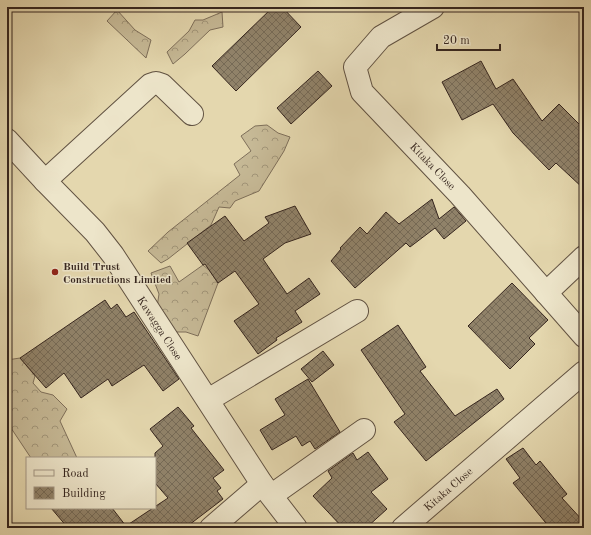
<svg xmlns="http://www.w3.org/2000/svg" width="591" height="535" viewBox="0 0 591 535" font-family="'Old Standard TT',serif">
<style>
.forest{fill:url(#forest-crowns);stroke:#7e6f5a}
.building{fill:url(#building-cross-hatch);stroke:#35251e}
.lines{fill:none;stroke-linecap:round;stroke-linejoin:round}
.street-casing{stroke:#615242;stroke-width:24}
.street{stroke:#ede5ca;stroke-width:22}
.poi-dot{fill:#8f2418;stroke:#ede5ca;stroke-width:1.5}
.labels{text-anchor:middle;stroke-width:3;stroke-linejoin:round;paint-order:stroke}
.street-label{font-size:11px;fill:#35251e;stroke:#ede5ca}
.poi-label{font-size:11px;font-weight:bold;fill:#35251e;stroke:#ede5ca;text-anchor:start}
</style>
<defs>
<pattern id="forest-crowns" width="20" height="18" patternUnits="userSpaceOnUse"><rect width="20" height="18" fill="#c6b996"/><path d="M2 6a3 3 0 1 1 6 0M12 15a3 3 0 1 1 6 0" fill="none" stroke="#a2967a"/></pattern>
<pattern id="building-cross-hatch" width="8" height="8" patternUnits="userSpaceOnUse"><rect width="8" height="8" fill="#908269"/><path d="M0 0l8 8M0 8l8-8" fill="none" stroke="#766a56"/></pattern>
</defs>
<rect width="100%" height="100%" fill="#e4d7ae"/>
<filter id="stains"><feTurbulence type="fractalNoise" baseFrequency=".005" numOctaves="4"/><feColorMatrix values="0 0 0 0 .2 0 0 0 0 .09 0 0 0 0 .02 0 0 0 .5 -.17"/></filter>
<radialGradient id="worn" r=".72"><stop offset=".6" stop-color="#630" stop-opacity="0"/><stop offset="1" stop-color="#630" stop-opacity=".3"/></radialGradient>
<g class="forest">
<polygon points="117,10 135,30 151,40 146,58 107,21"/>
<polygon points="222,12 223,27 210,30 185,54 173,64 167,52 189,31 195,20 203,20"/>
<polygon points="267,125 278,133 290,137 284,151 259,191 235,201 230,208 219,207 211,225 168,259 161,263 148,251 168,232 240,175 234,164 251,151 241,136 255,126"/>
<polygon points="203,265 209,270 218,283 198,336 186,332 163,332 155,320 159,294 151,273 170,266 179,282"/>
<polygon points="20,358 35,376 33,383 41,392 53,395 67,409 60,421 77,458 31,458 7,422 7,360"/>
</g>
<g class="building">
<polygon points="273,7 282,7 301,27 236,91 212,66"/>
<polygon points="481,61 496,89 513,79 542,121 559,104 584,129 584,189 556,163 549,170 513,133 493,104 462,120 442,82"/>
<polygon points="318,71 332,86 291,124 277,108"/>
<polygon points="432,199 439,219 454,207 466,221 444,239 435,228 410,247 406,243 355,288 331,261 341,249 340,248 360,227 367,234 386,212 399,224"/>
<polygon points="295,206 311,234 285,243 263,259 287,294 309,278 320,294 295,311 302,322 276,338 277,340 258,354 234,321 259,304 235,271 218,283 205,264 203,265 187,243 225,216 244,241 269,223 265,217"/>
<polygon points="512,283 548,320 529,338 535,344 510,369 468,326"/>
<polygon points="105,300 111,309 117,304 126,317 134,312 179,379 163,391 144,365 112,386 108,379 81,398 64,373 46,388 20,358"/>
<polygon points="398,325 426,367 420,371 455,416 497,389 504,399 426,461 394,422 405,414 361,350"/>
<polygon points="323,351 334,365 312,382 301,369"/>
<polygon points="308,379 340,432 315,449 310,441 302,446 296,436 272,450 260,430 285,415 275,399"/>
<polygon points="178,407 194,426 191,428 224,470 213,478 221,488 217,491 223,499 185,528 68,528 51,508 112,508 126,526 168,498 155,483 155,453 163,446 150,429"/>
<polygon points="523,448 536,465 540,461 567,494 562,498 584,522 584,528 550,528 513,483 520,478 506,459"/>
<polygon points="368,452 388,479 371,492 387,509 366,528 343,528 313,496 332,478 328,471 353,453 357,460"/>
</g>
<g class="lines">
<g class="street-casing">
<g id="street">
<polyline points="433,7 381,37 355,67 362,92 460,195 584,336"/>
<polyline points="7,140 45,181 95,232 113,255 262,484 296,528"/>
<polyline points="45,181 150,85 156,83 162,85 192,114"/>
<polyline points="546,293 584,257"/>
<polyline points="208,400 357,311"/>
<polyline points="272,495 364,430"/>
<polyline points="211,528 262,484"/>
<polyline points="403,528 584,372"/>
</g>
</g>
<use href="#street" class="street"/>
</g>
<circle class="poi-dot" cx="55" cy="272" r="4"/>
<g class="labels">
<g class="street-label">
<text transform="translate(433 166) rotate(46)" y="4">Kitaka Close</text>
<text transform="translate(160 328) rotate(57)" y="4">Kawagga Close</text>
<text transform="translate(448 489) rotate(-41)" y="4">Kitaka Close</text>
</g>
<g class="poi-label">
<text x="63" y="270">Build Trust<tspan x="63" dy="13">Constructions Limited</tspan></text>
</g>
</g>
<rect width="591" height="535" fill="none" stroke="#e4d7ae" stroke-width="24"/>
<rect x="8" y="8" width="575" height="519" fill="none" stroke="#35251e" stroke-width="2"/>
<rect x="12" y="12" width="567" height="511" fill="none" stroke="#35251e"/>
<rect x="26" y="457" width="130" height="52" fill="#ede5ca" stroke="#a39885"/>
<rect x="34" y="470" width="20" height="6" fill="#ede5ca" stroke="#a39885"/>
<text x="62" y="477" font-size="12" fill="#35251e">Road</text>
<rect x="34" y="487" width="20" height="12" fill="url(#building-cross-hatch)" stroke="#a39885"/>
<text x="62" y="497" font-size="12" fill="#35251e">Building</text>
<path d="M437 44v6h63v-6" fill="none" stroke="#35251e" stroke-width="2"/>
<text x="443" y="44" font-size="12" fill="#35251e" stroke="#ede5ca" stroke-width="3" paint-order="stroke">20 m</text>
<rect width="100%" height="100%" filter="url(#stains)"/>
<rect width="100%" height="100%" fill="url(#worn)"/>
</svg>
